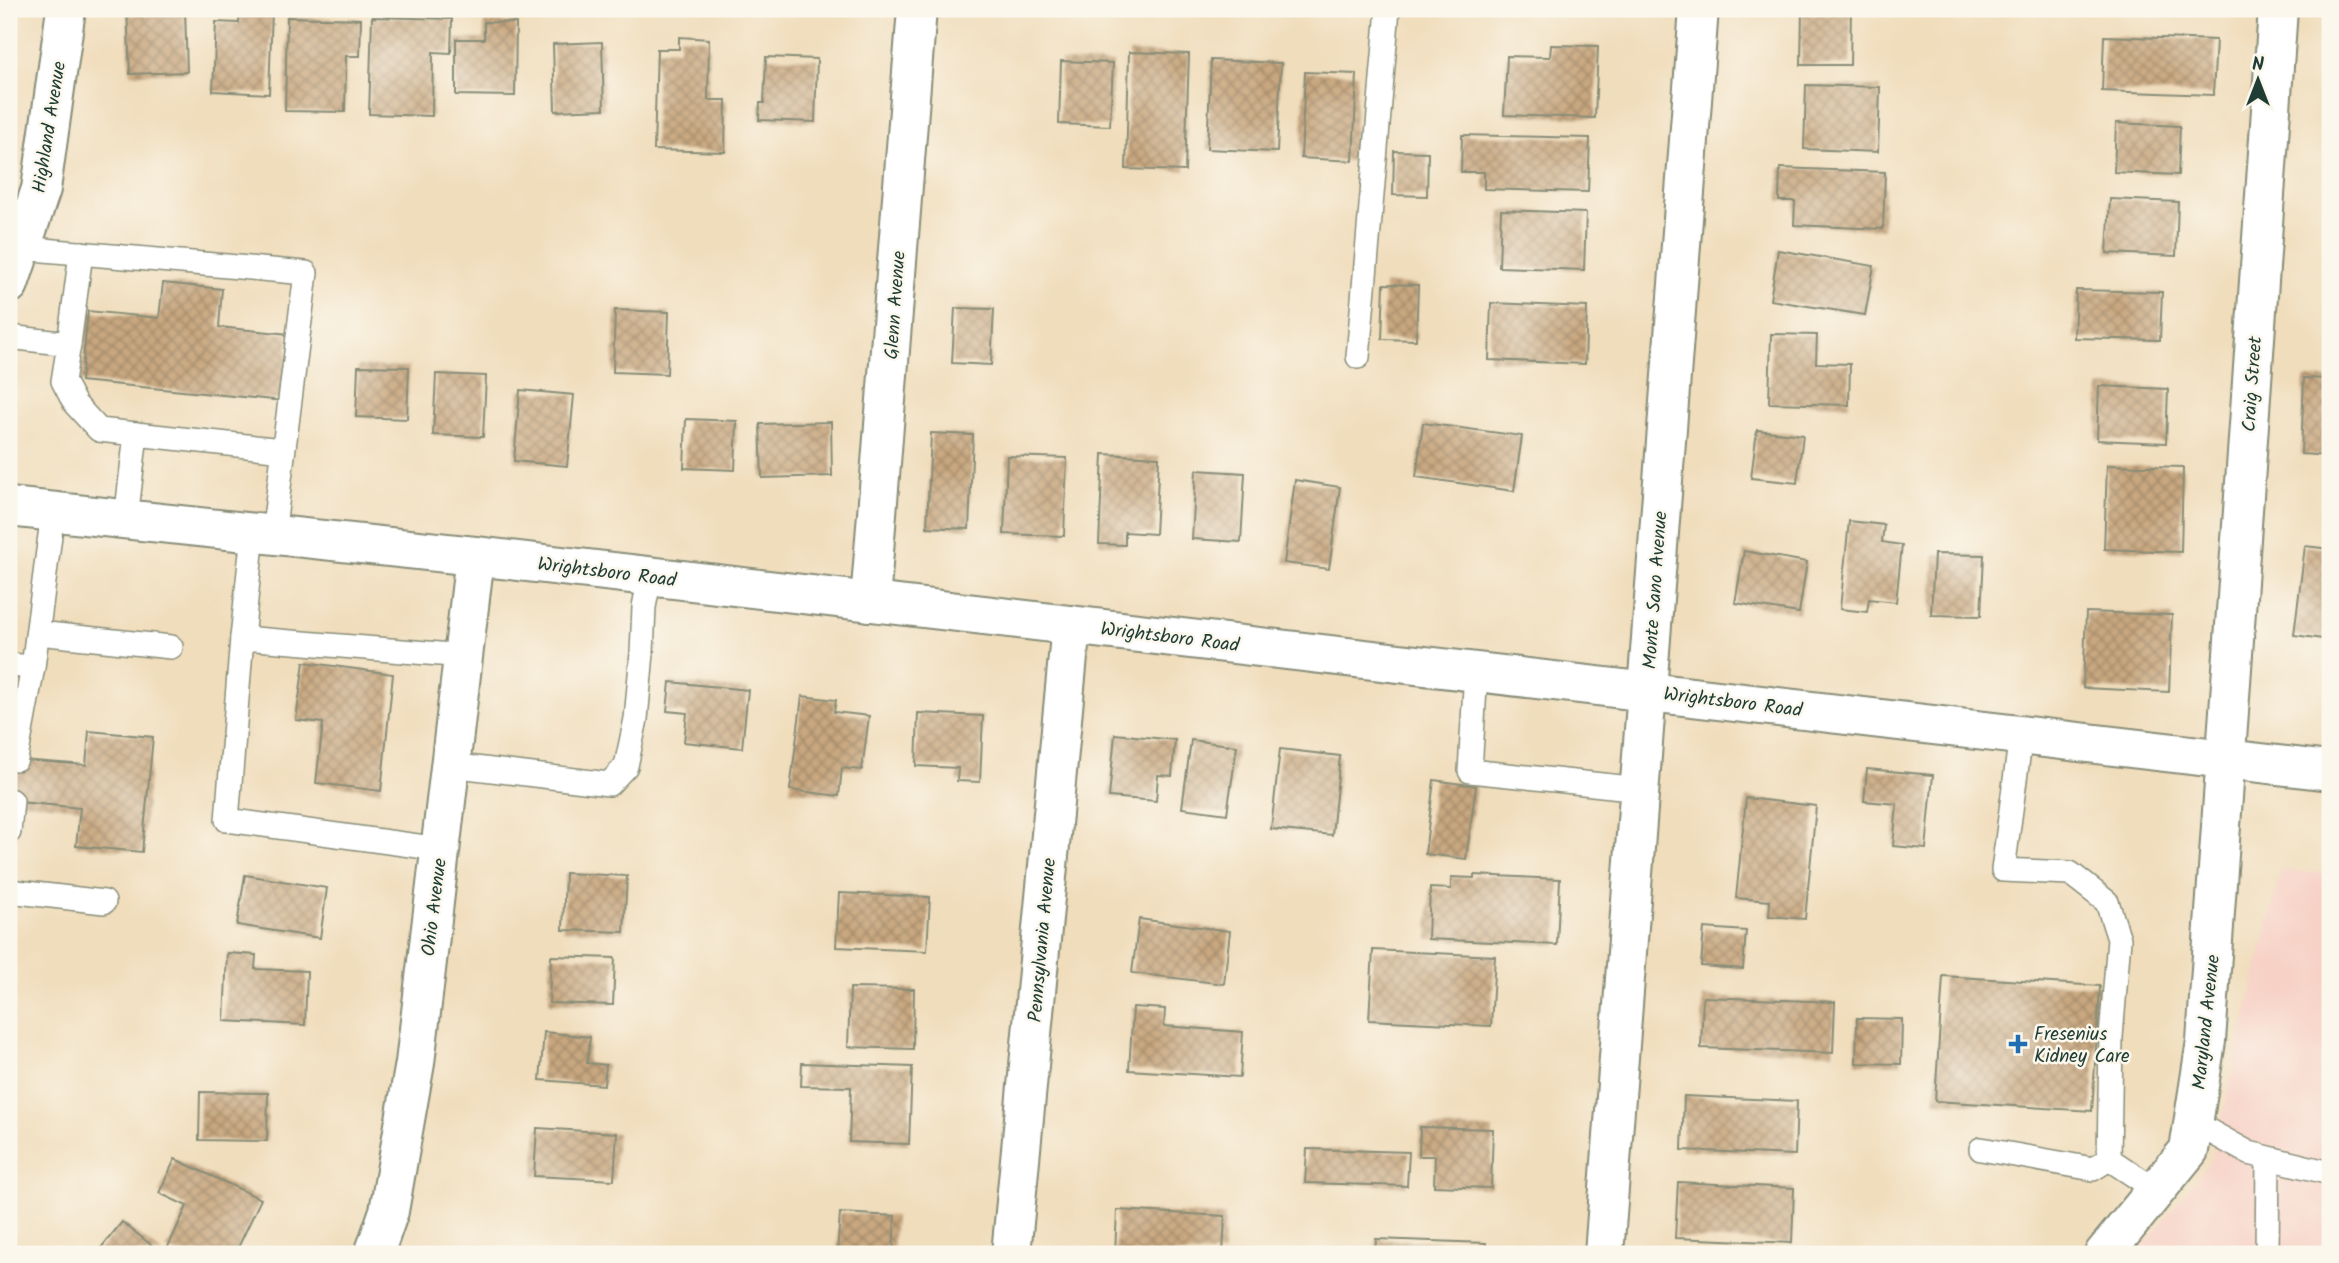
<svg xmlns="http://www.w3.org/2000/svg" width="2339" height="1263" viewBox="0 0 2339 1263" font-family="Kalam,sans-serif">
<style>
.built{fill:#f7d1c6}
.building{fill:url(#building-cross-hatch)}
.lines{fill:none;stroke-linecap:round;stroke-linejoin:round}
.lane-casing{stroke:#888d78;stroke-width:26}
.street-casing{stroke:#888d78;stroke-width:42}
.secondary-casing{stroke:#888d78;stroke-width:42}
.lane{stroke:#fff;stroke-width:23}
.street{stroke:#fff;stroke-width:38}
.secondary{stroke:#fff;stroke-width:38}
.poi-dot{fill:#1f6fb2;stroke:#fbf7ec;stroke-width:2.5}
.labels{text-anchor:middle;stroke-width:5;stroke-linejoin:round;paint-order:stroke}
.street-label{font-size:19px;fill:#1f3d34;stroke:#fbf7ec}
.poi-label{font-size:19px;fill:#1f3d34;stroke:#fbf7ec;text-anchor:start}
</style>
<defs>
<pattern id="building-cross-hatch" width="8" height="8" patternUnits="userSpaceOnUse" patternTransform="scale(1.75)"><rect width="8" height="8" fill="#c9a880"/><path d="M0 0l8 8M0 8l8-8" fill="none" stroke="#a38a6a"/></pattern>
</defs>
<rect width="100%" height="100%" fill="#fbf7ec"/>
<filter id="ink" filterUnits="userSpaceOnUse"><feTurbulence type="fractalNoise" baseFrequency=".0143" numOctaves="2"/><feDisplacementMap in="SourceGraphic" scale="14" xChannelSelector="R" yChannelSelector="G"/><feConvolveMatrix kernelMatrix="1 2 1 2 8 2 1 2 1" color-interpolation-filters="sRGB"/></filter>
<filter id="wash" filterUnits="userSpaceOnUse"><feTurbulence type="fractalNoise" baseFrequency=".00686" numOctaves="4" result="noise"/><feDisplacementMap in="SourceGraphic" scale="28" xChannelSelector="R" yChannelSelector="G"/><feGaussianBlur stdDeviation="1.57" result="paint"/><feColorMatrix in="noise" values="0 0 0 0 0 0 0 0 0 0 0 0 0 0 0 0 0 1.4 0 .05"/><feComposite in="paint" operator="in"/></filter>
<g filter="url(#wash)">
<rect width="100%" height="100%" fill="#f0ddbc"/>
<polygon class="built" points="2281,870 2330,874 2330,1254 2137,1254 2212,1159"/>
<g id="blocks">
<g class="building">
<polygon points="127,9 185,9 187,72 130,74"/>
<polygon points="240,9 272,9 269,94 213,91 216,22 239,23"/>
<polygon points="1802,9 1851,9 1850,65 1801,65"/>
<polygon points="287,17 361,19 360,56 346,56 345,112 285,111"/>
<polygon points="372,17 452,19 451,53 433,52 432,116 369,114"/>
<polygon points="484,22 516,23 515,96 456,95 456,39 484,39"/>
<polygon points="2104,36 2216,40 2213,95 2102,91"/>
<polygon points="679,37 709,39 708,100 726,100 725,152 654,150 657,49 679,49"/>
<polygon points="602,42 604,109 555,111 553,44"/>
<polygon points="1551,45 1598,46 1595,118 1504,115 1507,56 1550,57"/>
<polygon points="1129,52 1189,54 1185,171 1126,169"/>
<polygon points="766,57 817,59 815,122 759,120 760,103 764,103"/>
<polygon points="1211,60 1281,63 1277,152 1207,149"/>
<polygon points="1061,61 1113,63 1110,126 1059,124"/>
<polygon points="1305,72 1357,74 1353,161 1301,158"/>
<polygon points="1806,85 1880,87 1878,152 1804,149"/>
<polygon points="2116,123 2180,126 2178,175 2114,172"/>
<polygon points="1462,135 1590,138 1588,192 1484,189 1484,172 1461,172"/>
<polygon points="1394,151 1428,152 1427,196 1393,195"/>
<polygon points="1780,168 1885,172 1883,229 1794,225 1795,201 1779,201"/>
<polygon points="2110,199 2178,202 2176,256 2107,253"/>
<polygon points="1501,210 1586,213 1584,270 1499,267"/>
<polygon points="1778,250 1874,266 1865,315 1770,300"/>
<polygon points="163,283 222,289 219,327 289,334 283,401 81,381 88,311 159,318"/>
<polygon points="1384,284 1418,285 1416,340 1382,339"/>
<polygon points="2076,290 2162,292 2160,340 2074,338"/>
<polygon points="1491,303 1587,307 1585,364 1489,360"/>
<polygon points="955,308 994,309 991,365 952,363"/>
<polygon points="615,310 669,312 667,374 613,372"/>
<polygon points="1771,334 1817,335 1816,363 1850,364 1849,405 1769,403"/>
<polygon points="358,366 409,367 407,419 356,417"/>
<polygon points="436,374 486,376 483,437 433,435"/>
<polygon points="2304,378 2330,379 2330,456 2301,454"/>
<polygon points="2099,386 2168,389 2166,443 2097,440"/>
<polygon points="520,390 574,395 567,466 514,461"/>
<polygon points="686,419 737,421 735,470 684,468"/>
<polygon points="831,422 832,476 762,478 760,424"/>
<polygon points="1423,423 1522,436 1514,491 1416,477"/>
<polygon points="1757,430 1803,435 1797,483 1751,478"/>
<polygon points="931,433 973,435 969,529 927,527"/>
<polygon points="1103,454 1159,457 1155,534 1125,532 1125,545 1099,544"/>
<polygon points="1007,456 1067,458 1064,536 1004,534"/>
<polygon points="2107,465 2183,467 2181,552 2104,549"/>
<polygon points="1196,470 1245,473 1241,542 1192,539"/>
<polygon points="1295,480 1340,487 1329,569 1284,563"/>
<polygon points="1849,521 1884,525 1882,542 1902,545 1896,602 1869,599 1867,612 1840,609"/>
<polygon points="2305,546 2330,549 2330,640 2294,635"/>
<polygon points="1744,551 1807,562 1799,613 1735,603"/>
<polygon points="1934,554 1984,555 1981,616 1931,615"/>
<polygon points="2086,612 2172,615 2169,692 2083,688"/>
<polygon points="304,662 393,674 381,791 316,783 323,723 296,720"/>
<polygon points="670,682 748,690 742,748 684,742 687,713 667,711"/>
<polygon points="802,696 836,700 834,712 869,716 862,770 842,768 839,796 790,790"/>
<polygon points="918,713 983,716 980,782 957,781 958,768 916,766"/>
<polygon points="89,731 153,737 142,852 76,846 80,808 9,801 9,759 86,765"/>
<polygon points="1115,734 1175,740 1172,776 1158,775 1156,801 1109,797"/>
<polygon points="1191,740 1237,746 1227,814 1182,808"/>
<polygon points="1280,749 1340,756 1332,835 1271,829"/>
<polygon points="1867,769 1933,775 1926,849 1893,846 1897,804 1864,801"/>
<polygon points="1434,780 1476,786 1466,859 1425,854"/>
<polygon points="1746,798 1816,806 1805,919 1769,916 1770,901 1736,898"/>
<polygon points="565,873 627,876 624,932 563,930"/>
<polygon points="245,875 327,888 320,938 237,925"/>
<polygon points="1474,875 1560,879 1557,945 1428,939 1430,888 1451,889 1451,877 1474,878"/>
<polygon points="839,893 930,897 927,951 836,947"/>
<polygon points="1139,919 1230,931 1224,984 1132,973"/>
<polygon points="1704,928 1746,931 1743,969 1701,966"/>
<polygon points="1373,950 1495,956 1491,1026 1369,1020"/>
<polygon points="227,953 256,955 255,969 307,971 305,1025 224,1021"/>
<polygon points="551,956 615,958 613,1005 549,1003"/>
<polygon points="1943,976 2100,986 2092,1111 1935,1101"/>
<polygon points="850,988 914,989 913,1049 848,1047"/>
<polygon points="1703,997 1835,1002 1833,1053 1701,1048"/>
<polygon points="1133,1007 1165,1009 1164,1026 1243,1032 1240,1077 1129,1070"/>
<polygon points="1857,1018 1902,1019 1901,1064 1856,1063"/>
<polygon points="544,1032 590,1037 587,1063 606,1065 604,1085 540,1080"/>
<polygon points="802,1063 912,1067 909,1144 849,1142 851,1087 801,1086"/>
<polygon points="200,1092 268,1093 267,1141 199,1140"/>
<polygon points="1684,1096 1797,1101 1795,1155 1682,1150"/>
<polygon points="1420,1127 1493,1129 1491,1188 1434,1186 1435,1156 1419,1156"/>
<polygon points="537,1128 617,1133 614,1180 534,1176"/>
<polygon points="1307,1149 1409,1152 1407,1186 1305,1183"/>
<polygon points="175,1159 261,1199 235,1254 179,1254 167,1249 187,1206 159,1193"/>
<polygon points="1678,1182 1794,1188 1792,1243 1675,1238"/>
<polygon points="1117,1210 1225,1216 1223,1254 1115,1254"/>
<polygon points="840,1213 895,1216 893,1254 837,1254"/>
<polygon points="122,1222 163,1254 96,1254"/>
<polygon points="1376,1239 1486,1243 1485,1254 1375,1254"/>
</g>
</g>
</g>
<g filter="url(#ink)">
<use href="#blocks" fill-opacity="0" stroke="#888d78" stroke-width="2"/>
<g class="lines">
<g class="lane-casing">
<g id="lane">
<polyline points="21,248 306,273 273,535"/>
<polyline points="9,337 69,344 63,381 75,404 99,430 283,450"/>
<polyline points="69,344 81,253"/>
<polyline points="1358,357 1388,9"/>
<polyline points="126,519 136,434"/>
<polyline points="253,533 242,638 464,656"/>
<polyline points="38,633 171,647"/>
<polyline points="242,638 227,820 440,849"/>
<polyline points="9,665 33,667"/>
<polyline points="1476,671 1470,771 1640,789"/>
<polyline points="2021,735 2003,870 2070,873 2107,902 2119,939 2111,1037 2109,1159 2156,1190"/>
<polyline points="16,759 33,667 53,512"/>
<polyline points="450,765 609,784 626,766 636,719 642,653 644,607 650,576"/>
<polyline points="9,832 12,801"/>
<polyline points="9,891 104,902"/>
<polyline points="2193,1122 2249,1153 2330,1173"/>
<polyline points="1981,1149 2093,1169 2109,1159"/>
<polyline points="2267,1254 2268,1159"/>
</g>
</g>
<g class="street-casing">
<g id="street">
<polyline points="870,602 917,9"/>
<polyline points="374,1254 389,1211 415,1063 475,556"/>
<polyline points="1011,1254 1071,625"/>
<polyline points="1604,1254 1699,9"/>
<polyline points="2104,1254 2189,1150 2206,1041 2278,9"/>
</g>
</g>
<g class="secondary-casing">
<g id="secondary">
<polyline points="9,284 41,189 66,9"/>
<polyline points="9,507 475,556 2330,771"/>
</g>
</g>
<use href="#lane" class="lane"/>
<use href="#street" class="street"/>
<use href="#secondary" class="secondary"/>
</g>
</g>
<path class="poi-dot" d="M2014.5 1033.5h7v7h7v7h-7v7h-7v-7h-7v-7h7z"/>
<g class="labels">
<g class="street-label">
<text transform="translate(48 127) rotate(-81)" y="7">Highland Avenue</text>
<text transform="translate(894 305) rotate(-86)" y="7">Glenn Avenue</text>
<text transform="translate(2251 384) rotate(-86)" y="7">Craig Street</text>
<text transform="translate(607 571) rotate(7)" y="7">Wrightsboro Road</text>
<text transform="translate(1654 590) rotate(-86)" y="7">Monte Sano Avenue</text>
<text transform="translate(1170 636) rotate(7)" y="7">Wrightsboro Road</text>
<text transform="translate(1733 701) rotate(7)" y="7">Wrightsboro Road</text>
<text transform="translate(433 907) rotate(-83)" y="7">Ohio Avenue</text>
<text transform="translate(1041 940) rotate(-85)" y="7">Pennsylvania Avenue</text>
<text transform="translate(2205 1022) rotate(-84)" y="7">Maryland Avenue</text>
</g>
<g class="poi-label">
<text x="2034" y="1040">Fresenius<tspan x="2034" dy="22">Kidney Care</tspan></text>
</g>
</g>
<rect width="2339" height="1263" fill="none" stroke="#fbf7ec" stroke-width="35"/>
<g transform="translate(2258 80)" stroke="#fbf7ec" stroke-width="5" paint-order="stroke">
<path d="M0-5L12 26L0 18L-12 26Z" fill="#1f3d34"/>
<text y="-10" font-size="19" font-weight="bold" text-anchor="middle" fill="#1f3d34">N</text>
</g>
</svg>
